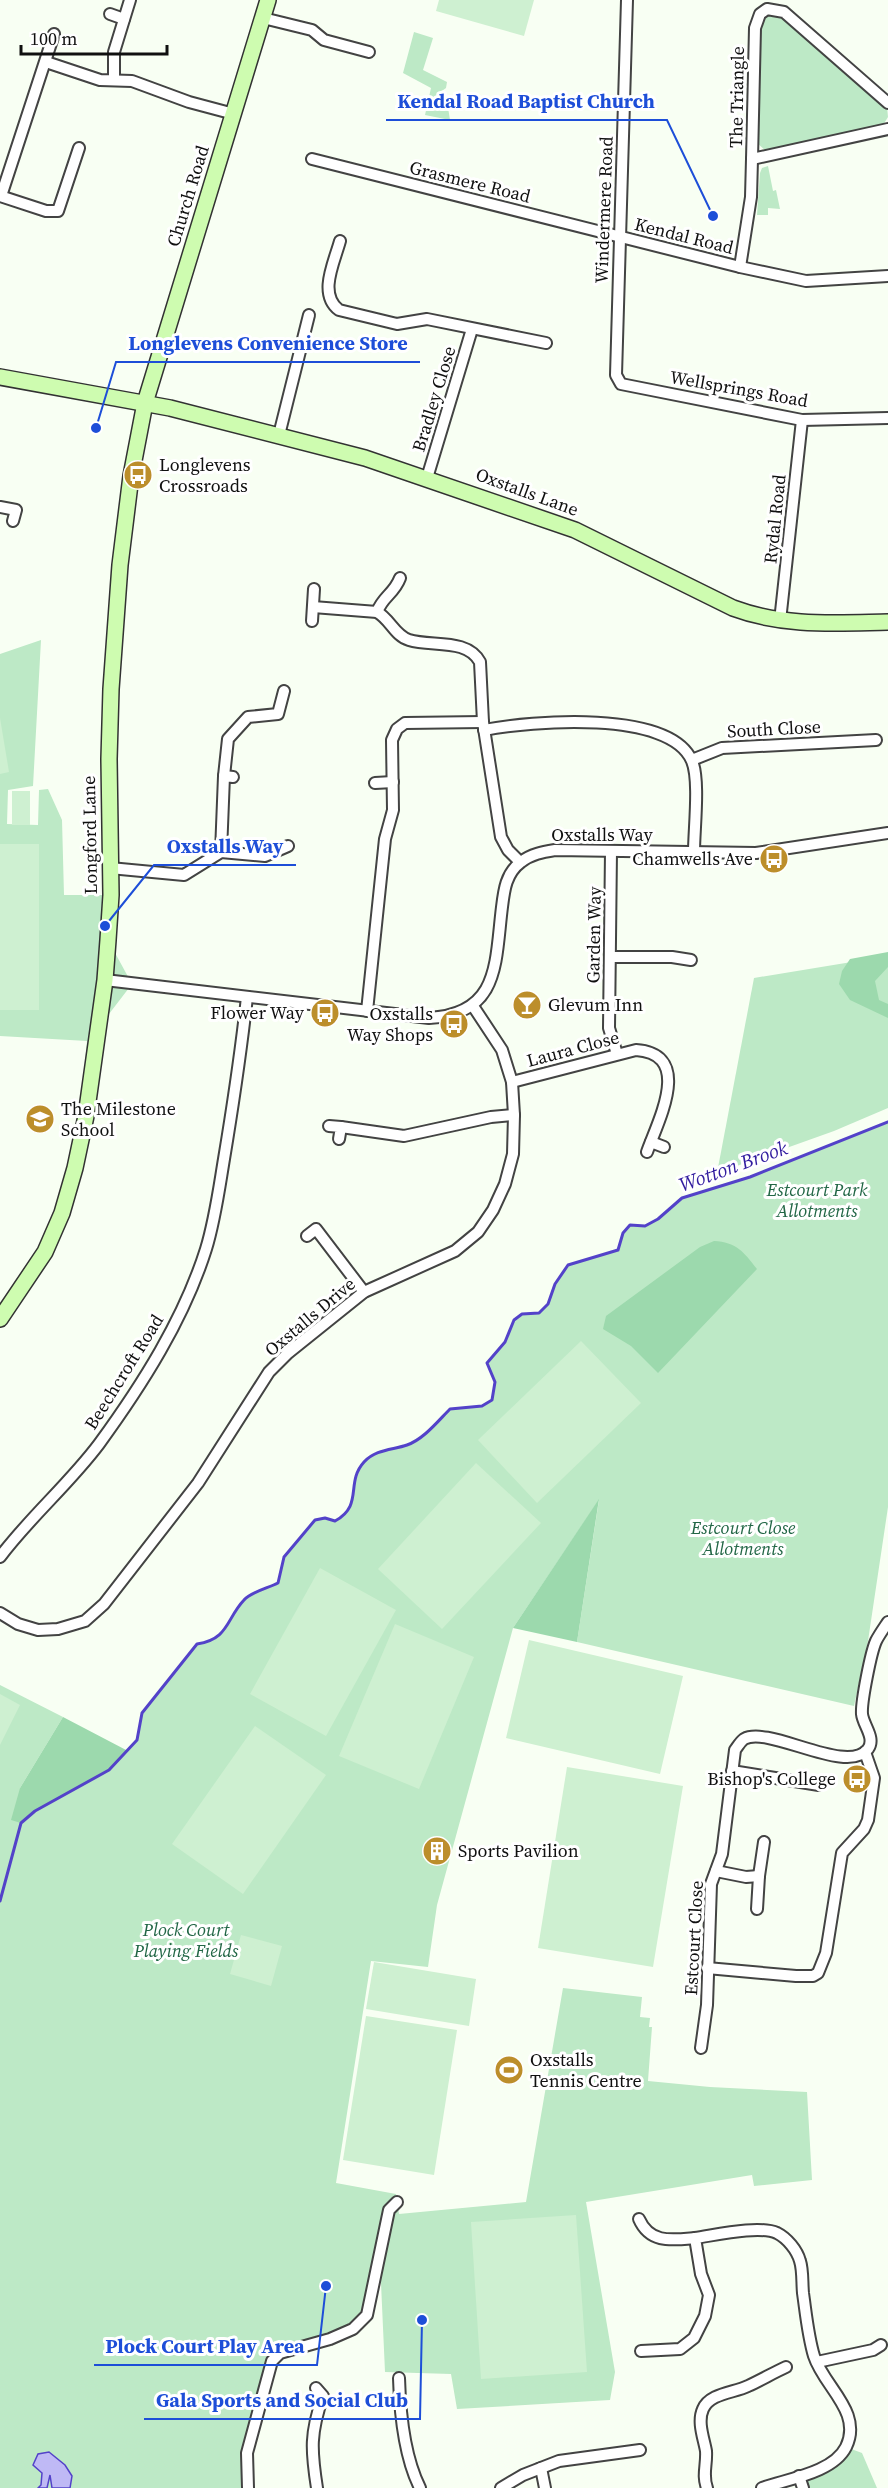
<svg xmlns="http://www.w3.org/2000/svg" width="888" height="2488" viewBox="0 0 888 2488" font-family="'Source Serif 4',serif">
<style>
.green{fill:#bde9c6}
.forest{fill:#9cd9ad}
.pitch{fill:#cef0d1}
.water{fill:#bfb9f5;stroke:#5342c9;stroke-width:1.5}
.lines{fill:none;stroke-linecap:round;stroke-linejoin:round}
.stream{stroke:#5342c9;stroke-width:3}
.street-casing{stroke:#434343;stroke-width:14}
.secondary-casing{stroke:#323232;stroke-width:18}
.street{stroke:#fff;stroke-width:10}
.secondary{stroke:#cefcb0;stroke-width:15}
.labels{text-anchor:middle;stroke-width:6;stroke-linejoin:round;paint-order:stroke}
.street-label{font-size:18px;fill:#101010;stroke:#fff}
.poi-label{font-size:18px;fill:#101010;stroke:#fff;text-anchor:start}
.park-label{font-size:18px;font-style:italic;fill:#216645;stroke:#fff}
.water-label{font-size:20px;font-style:italic;fill:#311c9f;stroke:#fff}
.leader{fill:none;stroke:#1d4ed8;stroke-width:2}
.callout-dot{fill:#1d4ed8;stroke:#fff;stroke-width:2}
.callout-label{font-size:20px;text-anchor:middle;font-weight:bold;fill:#1d4ed8;stroke:#fff;stroke-width:6;stroke-linejoin:round;paint-order:stroke}
</style>
<rect width="100%" height="100%" fill="#f8fff3"/>
<g class="green">
<polygon points="768,14 778,14 887,107 888,117 883,125 766,151 757,143 759,27 762,18"/>
<polygon points="414,32 433,38 423,70 447,82 446,88 439,93 446,95 450,120 425,115 431,88 403,73"/>
<polygon points="768,166 773,191 776,190 780,209 768,208 768,215 757,215 760,173 762,168"/>
<polygon points="41,640 33,786 8,790 7,824 38,825 39,790 48,789 62,820 64,895 102,895 103,887 110,868 108,940 132,984 99,1027 75,1168 87,1041 0,1036 0,654"/>
<polygon points="888,956 888,1108 834,1131 717,1173 754,978"/>
<path d="M 888,1123 L 888,1507 L 868,1641 L 854,1706 L 577,1642 L 599,1500 L 513,1628 L 437,1905 L 428,1967 L 371,1961 L 336,2183 L 396,2194 L 399,2214 L 526,2202 L 563,1988 L 642,1997 L 640,2017 L 650,2018 L 649,2027 L 652,2027 L 648,2081 L 710,2087 L 807,2092 L 812,2180 L 754,2186 L 752,2175 L 586,2202 L 615,2372 L 610,2400 L 457,2409 L 451,2374 L 385,2372 L 380,2261 L 367,2315 L 353,2329 L 280,2353 L 247,2453 L 248,2488 L 0,2488 L 0,1685 L 63,1717 L 20,1788 L 21,1823 L 35,1811 L 109,1770 L 137,1740 L 142,1713 L 197,1644 C 229,1639 226,1619 244,1600 C 251,1592 268,1588 278,1583 L 284,1557 L 315,1520 L 325,1518 L 335,1520 C 364,1505 345,1483 364,1462 C 376,1449 393,1450 407,1445 C 424,1439 438,1421 450,1409 L 482,1406 L 492,1400 L 495,1382 L 487,1363 L 505,1342 L 514,1320 L 522,1314 L 539,1313 L 547,1304 L 555,1284 L 568,1265 L 618,1250 L 623,1233 L 630,1225 L 645,1226 L 658,1219 L 682,1198 L 750,1177 Z"/>
<polygon points="846,2447 862,2453 877,2488 803,2488 799,2476 828,2467"/>
</g>
<g class="forest">
<polygon points="888,952 888,967 875,981 879,1000 888,1004 888,1018 850,1000 839,984 842,971 850,959"/>
<path d="M 714,1241 C 736,1242 744,1252 757,1269 L 658,1373 L 631,1346 L 603,1329 L 606,1316 L 700,1247 Z"/>
<polygon points="599,1499 577,1642 513,1628"/>
<polygon points="63,1717 128,1751 109,1770 35,1811 21,1823 11,1820 20,1788"/>
</g>
<g class="pitch">
<polygon points="439,0 534,0 524,36 436,11"/>
<polygon points="0,718 9,772 0,774"/>
<rect x="12" y="791" width="18" height="34"/>
<rect x="0" y="844" width="39" height="166"/>
<polygon points="581,1341 641,1403 537,1503 478,1440"/>
<polygon points="476,1463 541,1523 442,1629 378,1569"/>
<polygon points="320,1568 396,1610 326,1736 250,1694"/>
<polygon points="395,1624 474,1657 419,1789 339,1756"/>
<polygon points="529,1640 683,1676 660,1774 506,1738"/>
<polygon points="0,1694 20,1705 0,1745"/>
<polygon points="255,1726 326,1775 243,1894 172,1844"/>
<polygon points="567,1767 683,1786 653,1967 538,1948"/>
<polygon points="241,1935 282,1946 271,1986 230,1974"/>
<polygon points="374,1962 476,1979 469,2026 366,2009"/>
<polygon points="366,2016 457,2030 434,2175 343,2160"/>
<polygon points="576,2215 587,2372 481,2379 471,2222"/>
</g>
<polygon class="water" points="49,2452 65,2465 72,2476 70,2488 52,2488 50,2475 47,2488 38,2488 41,2485 42,2473 33,2465 38,2454"/>
<g class="lines">
<path class="stream" d="M 0,1901 L 21,1823 L 35,1811 L 109,1770 L 137,1740 L 142,1713 L 197,1644 C 229,1639 226,1619 244,1600 C 251,1592 268,1588 278,1583 L 284,1557 L 315,1520 L 325,1518 L 335,1521 C 364,1505 345,1483 364,1462 C 376,1449 393,1450 407,1445 C 424,1439 438,1421 450,1409 L 482,1406 L 492,1400 L 495,1382 L 487,1363 L 505,1342 L 514,1320 L 522,1314 L 539,1313 L 548,1304 L 555,1284 L 568,1265 L 618,1250 L 623,1233 L 630,1225 L 645,1226 L 658,1219 L 682,1198 L 750,1177 L 888,1122"/>
<g class="street-casing">
<g id="street">
<polyline points="627,0 616,375 621,384 802,420 888,418"/>
<polyline points="110,14 124,19"/>
<polyline points="263,18 312,30 324,40 369,52"/>
<polyline points="46,62 100,80 132,81 189,102 234,114"/>
<polyline points="114,80 114,52 130,0"/>
<polyline points="888,103 784,12 767,9 760,14 755,28 752,159 888,129"/>
<polyline points="312,159 740,267 806,281 888,276"/>
<polyline points="0,196 46,211 58,211 79,148"/>
<polyline points="1,196 54,34"/>
<path d="M 340,241 C 334,263 318,294 339,310 L 397,324 L 427,319 L 546,343"/>
<polyline points="740,267 751,197 752,159"/>
<polyline points="279,435 309,315"/>
<polyline points="427,478 472,329"/>
<polyline points="0,507 16,510 13,521"/>
<path d="M 313,607 L 377,612 C 390,619 395,636 409,640 C 432,647 467,638 480,662 L 483,722 L 501,837 L 508,850 L 520,862"/>
<path d="M 377,612 C 383,596 394,594 400,578"/>
<polyline points="312,621 314,589"/>
<polyline points="780,621 802,420"/>
<path d="M 484,730 C 530,721 670,709 692,761 C 700,780 694,829 694,852"/>
<polyline points="692,760 722,748 876,740"/>
<polyline points="224,776 228,739 248,717 278,714 284,691"/>
<polyline points="375,783 393,782"/>
<polyline points="611,851 609,1028 617,1054"/>
<polyline points="221,852 224,776 233,777"/>
<polyline points="110,868 184,875 221,852 265,856 288,846"/>
<polyline points="610,957 672,957 691,960"/>
<path d="M 105,980 L 429,1018 C 500,1014 495,963 502,907 C 504,890 506,873 521,862 C 531,854 543,852 555,850 L 756,853 L 888,833"/>
<polyline points="367,1011 385,839 393,810 392,740 397,729 405,723 483,722"/>
<path d="M 512,1082 L 636,1050 C 694,1054 658,1121 647,1152"/>
<polyline points="329,1126 341,1127 339,1139"/>
<polyline points="341,1127 404,1136 491,1117 514,1115"/>
<polyline points="651,1142 664,1147"/>
<polyline points="307,1236 316,1229 364,1292"/>
<path d="M 0,1557 C 30,1517 69,1484 99,1444 C 142,1385 184,1319 206,1249 C 215,1220 219,1189 224,1159 C 233,1105 241,1051 247,997"/>
<polyline points="0,1613 18,1624 38,1630 58,1629 85,1621 104,1604 198,1483 269,1372 288,1353 364,1292 455,1251 478,1232 493,1210 505,1184 513,1154 514,1115 512,1082 502,1050 473,1006"/>
<polyline points="732,1771 819,1785"/>
<polyline points="716,1871 746,1877 759,1876"/>
<polyline points="757,1909 759,1876 764,1842"/>
<polyline points="707,1968 796,1976 813,1976 818,1973 826,1953 842,1853 864,1829 868,1820 874,1778 865,1752"/>
<path d="M 701,2048 L 707,2005 L 711,1884 L 722,1854 L 735,1750 C 738,1746 740,1742 744,1739 C 769,1725 847,1776 868,1749 C 876,1738 863,1725 862,1714 C 861,1702 871,1652 876,1641 C 879,1635 884,1628 888,1622"/>
<path d="M 639,2219 C 650,2244 672,2240 695,2238"/>
<path d="M 641,2351 L 680,2349 L 694,2338 L 705,2316 L 709,2295 L 701,2274 L 695,2238 C 716,2235 759,2225 777,2233 C 787,2238 797,2250 800,2261 C 803,2270 802,2283 803,2293 C 806,2314 808,2336 814,2356 C 824,2387 863,2412 846,2447 C 833,2473 787,2479 762,2488"/>
<polyline points="817,2362 873,2350 881,2345"/>
<path d="M 399,2378 C 400,2414 404,2456 420,2488"/>
<path d="M 316,2388 L 323,2396 C 310,2433 311,2450 317,2488"/>
<polyline points="541,2468 545,2488"/>
<polyline points="799,2476 803,2488"/>
<polyline points="248,2488 247,2453 272,2361 280,2353 330,2339 353,2329 367,2315 389,2210 397,2202"/>
<polyline points="501,2488 523,2475 559,2461 640,2450"/>
<path d="M 707,2488 C 702,2475 707,2465 706,2451 C 704,2439 697,2422 703,2409 C 710,2393 734,2393 748,2386 C 761,2380 773,2373 786,2367"/>
</g>
</g>
<g class="secondary-casing">
<g id="secondary">
<path d="M 0,377 L 170,408 L 365,458 L 575,530 L 733,608 C 784,627 835,623 888,622"/>
<polyline points="0,1319 45,1252 62,1213 75,1168 86,1116 105,980 108,940 111,895 109,759 111,689 120,565 131,476 145,403 268,0"/>
</g>
</g>
<use href="#street" class="street"/>
<use href="#secondary" class="secondary"/>
</g>
<defs>
<g id="bus-disc" transform="scale(1.5)"><circle r="9.5" fill="#bc8e2b" stroke="#fff"/><path d="M-5-6H5V4H4V6H2V4H-2V6H-4V4H-5ZM-3.5-4V0h7V-4ZM-3.5 1.2v1.5H-2V1.2ZM2 1.2v1.5H3.5V1.2Z" fill="#fff"/></g>
<g id="bar-disc" transform="scale(1.5)"><circle r="9.5" fill="#bc8e2b" stroke="#fff"/><path d="M-6-5H6L.8 .8V4.5H3.5V6h-7V4.5H-.8V.8Z" fill="#fff"/></g>
<g id="school-disc" transform="scale(1.5)"><circle r="9.5" fill="#bc8e2b" stroke="#fff"/><path d="M0-5L7-2L0 1L-7-2ZM-4 1L0 2.5L4 1V4Q0 6-4 4Z" fill="#fff"/></g>
<g id="building-disc" transform="scale(1.5)"><circle r="9.5" fill="#bc8e2b" stroke="#fff"/><path d="M-4-6H4V6H1V3H-1V6H-4ZM-2.5-4.3h1.7v1.8h-1.7ZM.8-4.3h1.7v1.8H.8ZM-2.5-1h1.7V.8h-1.7ZM.8-1h1.7V.8H.8Z" fill="#fff"/></g>
<g id="stadium-disc" transform="scale(1.5)"><circle r="9.5" fill="#bc8e2b" stroke="#fff"/><path d="M0-5a6.5 5 0 1 0 0 10a6.5 5 0 1 0 0-10ZM-3.5-1.8h7v3.6h-7Z" fill="#fff"/></g>
</defs>
<g fill-rule="evenodd">
<use href="#bus-disc" x="138" y="475"/>
<use href="#bus-disc" x="774" y="859"/>
<use href="#bar-disc" x="527" y="1005"/>
<use href="#bus-disc" x="325" y="1013"/>
<use href="#bus-disc" x="454" y="1024"/>
<use href="#school-disc" x="40" y="1119"/>
<use href="#bus-disc" x="857" y="1779"/>
<use href="#building-disc" x="437" y="1851"/>
<use href="#stadium-disc" x="509" y="2070"/>
</g>
<g class="labels">
<g class="street-label">
<text transform="translate(737 97) rotate(-89)" y="6">The Triangle</text>
<text transform="translate(470 182) rotate(14)" y="6">Grasmere Road</text>
<text transform="translate(188 196) rotate(-73)" y="6">Church Road</text>
<text transform="translate(604 210) rotate(-88)" y="6">Windermere Road</text>
<text transform="translate(684 236) rotate(14)" y="6">Kendal Road</text>
<text transform="translate(739 389) rotate(10)" y="6">Wellsprings Road</text>
<text transform="translate(434 399) rotate(-73)" y="6">Bradley Close</text>
<text transform="translate(527 492) rotate(20)" y="6">Oxstalls Lane</text>
<text transform="translate(775 519) rotate(-84)" y="6">Rydal Road</text>
<text transform="translate(774 729) rotate(-3)" y="6">South Close</text>
<text transform="translate(90 835) rotate(-91)" y="6">Longford Lane</text>
<text x="602" y="841">Oxstalls Way</text>
<text transform="translate(594 935) rotate(-89)" y="6">Garden Way</text>
<text transform="translate(573 1049) rotate(-15)" y="6">Laura Close</text>
<text transform="translate(310 1317) rotate(-40)" y="6">Oxstalls Drive</text>
<text transform="translate(124 1372) rotate(-58)" y="6">Beechcroft Road</text>
<text transform="translate(694 1938) rotate(-87)" y="6">Estcourt Close</text>
</g>
<g class="poi-label">
<text x="159" y="471">Longlevens<tspan x="159" dy="21">Crossroads</tspan></text>
<text x="753" y="865" text-anchor="end">Chamwells Ave</text>
<text x="548" y="1011">Glevum Inn</text>
<text x="304" y="1019" text-anchor="end">Flower Way</text>
<text x="433" y="1020" text-anchor="end">Oxstalls<tspan x="433" dy="21">Way Shops</tspan></text>
<text x="61" y="1115">The Milestone<tspan x="61" dy="21">School</tspan></text>
<text x="836" y="1785" text-anchor="end">Bishop's College</text>
<text x="458" y="1857">Sports Pavilion</text>
<text x="530" y="2066">Oxstalls<tspan x="530" dy="21">Tennis Centre</tspan></text>
</g>
<g class="park-label">
<text x="817" y="1196">Estcourt Park<tspan x="817" dy="21">Allotments</tspan></text>
<text x="743" y="1534">Estcourt Close<tspan x="743" dy="21">Allotments</tspan></text>
<text x="186" y="1936">Plock Court<tspan x="186" dy="21">Playing Fields</tspan></text>
</g>
<g class="water-label">
<text transform="translate(733 1166) rotate(-20)" y="7">Wotton Brook</text>
</g>
</g>
<path class="leader" d="M713 216L667 120H386M96 428L116 362H420M105 926L154 865H296M326 2286L317 2365H94M422 2320L420 2419H144"/>
<g class="callout-dot">
<circle cx="713" cy="216" r="6"/>
<circle cx="96" cy="428" r="6"/>
<circle cx="105" cy="926" r="6"/>
<circle cx="326" cy="2286" r="6"/>
<circle cx="422" cy="2320" r="6"/>
</g>
<g class="callout-label">
<text x="526" y="108">Kendal Road Baptist Church</text>
<text x="268" y="350">Longlevens Convenience Store</text>
<text x="225" y="853">Oxstalls Way</text>
<text x="205" y="2353">Plock Court Play Area</text>
<text x="282" y="2407">Gala Sports and Social Club</text>
</g>
<path d="M21 45v9h146v-9" fill="none" stroke="#101010" stroke-width="3"/>
<text x="30" y="45" font-size="18" fill="#101010" stroke="#ffffff" stroke-width="4.5" paint-order="stroke">100 m</text>
</svg>
